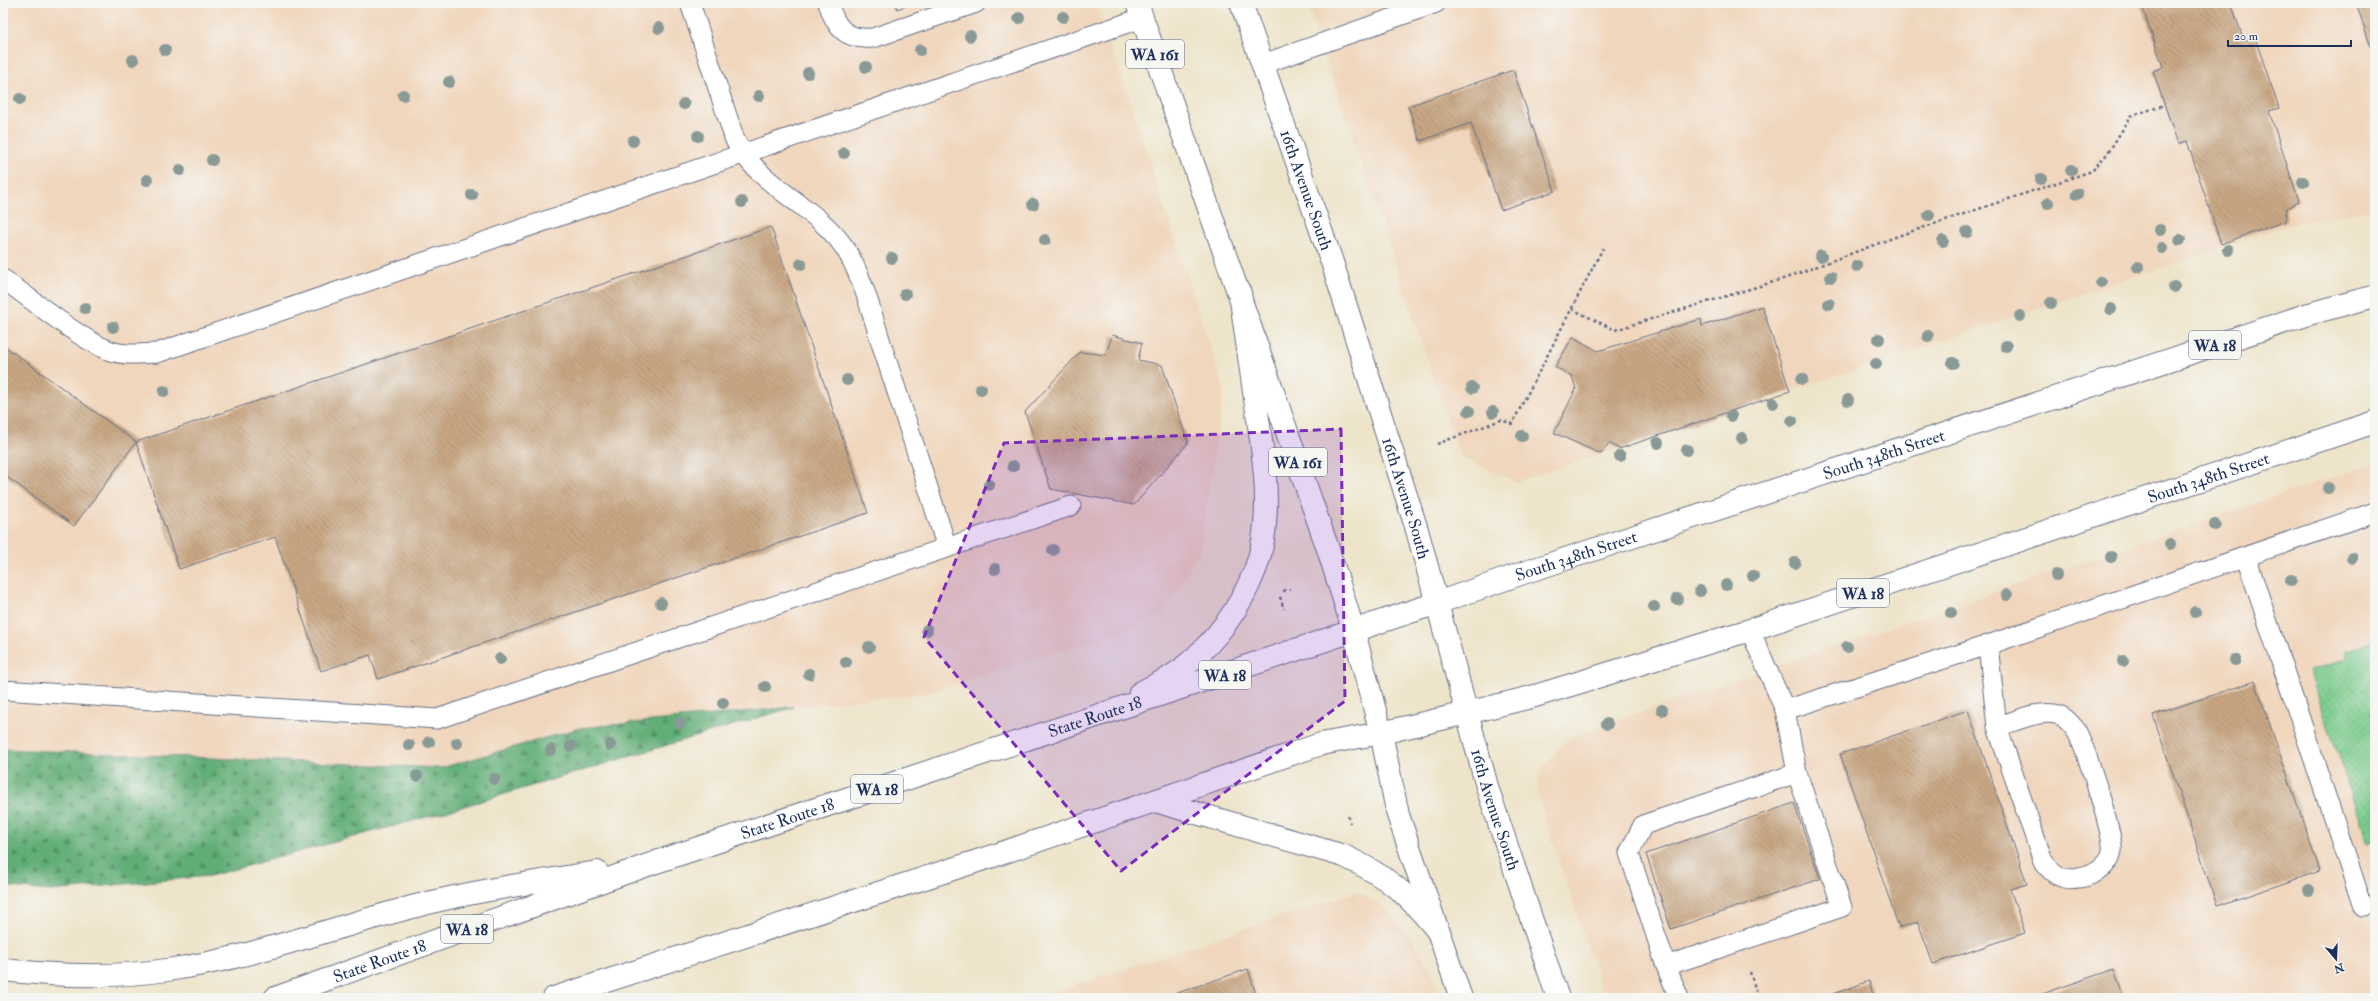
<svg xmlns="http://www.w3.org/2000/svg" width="2378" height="1001" viewBox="0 0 2378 1001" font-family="'IM FELL Double Pica',serif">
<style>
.built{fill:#f0d6bc}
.grass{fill:url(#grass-dots);stroke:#4a7c74}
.forest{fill:url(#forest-firs);stroke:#3e6e6a}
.building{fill:url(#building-back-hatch)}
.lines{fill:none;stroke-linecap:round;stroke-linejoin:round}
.service-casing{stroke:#656e84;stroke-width:21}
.primary-casing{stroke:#656e84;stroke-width:24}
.trunk-casing{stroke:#656e84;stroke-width:24}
.motorway-casing{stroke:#656e84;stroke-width:24}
.path{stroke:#656e84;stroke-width:2.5;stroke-dasharray:3 3;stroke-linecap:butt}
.service{stroke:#fff;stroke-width:19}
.primary{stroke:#fff;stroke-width:22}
.trunk{stroke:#fff;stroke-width:22}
.motorway{stroke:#fff;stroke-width:22}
.tree{fill:#899a96}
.marked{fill:#7b2cbf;fill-opacity:0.2;stroke:#7b2cbf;stroke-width:3;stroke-dasharray:8 5;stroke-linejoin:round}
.labels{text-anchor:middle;stroke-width:3;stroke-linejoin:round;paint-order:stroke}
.shield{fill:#f6f6f2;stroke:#5d6b8a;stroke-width:1}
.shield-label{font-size:16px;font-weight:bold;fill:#1b2f5e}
.street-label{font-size:17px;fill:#1b2f5e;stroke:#f6f6f2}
</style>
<defs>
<pattern id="grass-dots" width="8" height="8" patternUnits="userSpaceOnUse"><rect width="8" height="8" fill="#79ca8b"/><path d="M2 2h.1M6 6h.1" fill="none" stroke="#62a475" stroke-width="1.8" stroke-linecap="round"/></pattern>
<pattern id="forest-firs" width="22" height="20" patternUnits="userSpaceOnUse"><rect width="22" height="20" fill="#62ae77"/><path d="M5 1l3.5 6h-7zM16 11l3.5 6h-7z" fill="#508e65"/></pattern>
<pattern id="building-back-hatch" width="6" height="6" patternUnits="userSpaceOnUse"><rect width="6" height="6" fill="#c9a784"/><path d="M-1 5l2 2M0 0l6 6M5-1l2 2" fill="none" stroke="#a2886f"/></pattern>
</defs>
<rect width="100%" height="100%" fill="#f6f6f2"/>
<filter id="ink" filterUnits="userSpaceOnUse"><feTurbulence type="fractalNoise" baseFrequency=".025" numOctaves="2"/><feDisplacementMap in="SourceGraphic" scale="8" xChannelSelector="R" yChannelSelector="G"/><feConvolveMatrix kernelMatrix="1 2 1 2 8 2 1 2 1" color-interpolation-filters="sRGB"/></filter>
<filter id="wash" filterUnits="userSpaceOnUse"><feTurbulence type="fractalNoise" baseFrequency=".012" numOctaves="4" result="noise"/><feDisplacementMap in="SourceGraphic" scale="16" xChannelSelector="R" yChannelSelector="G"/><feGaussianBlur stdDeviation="0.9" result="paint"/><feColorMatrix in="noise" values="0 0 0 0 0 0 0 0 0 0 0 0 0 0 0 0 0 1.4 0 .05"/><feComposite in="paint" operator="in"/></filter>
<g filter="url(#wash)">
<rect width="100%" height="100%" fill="#eee4ca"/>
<g class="built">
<polygon points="3,3 1095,3 1131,105 1224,389 1200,551 1163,615 1101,639 927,693 580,728 441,768 3,749"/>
<polygon points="1307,3 2375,3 2375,209 2302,221 1516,482 1460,456"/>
<polygon points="2375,463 2375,998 1604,998 1537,794 1539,777 1544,766 1564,743 1576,734"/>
<polygon points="1358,891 1386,909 1414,942 1434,976 1441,998 1037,998"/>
</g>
<polygon class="grass" points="2375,641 2375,840 2368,843 2309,671 2347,659 2345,651"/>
<polygon class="forest" points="794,707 445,812 210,876 50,891 3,886 3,749 441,768 580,728"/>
<g id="blocks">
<g class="building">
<polygon points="895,3 915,3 897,9"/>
<polygon points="2141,3 2231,3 2244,41 2255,38 2279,108 2269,111 2299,201 2287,208 2286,221 2221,244 2187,141 2178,144 2153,71 2163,67"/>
<polygon points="2356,3 2375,3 2375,59"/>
<polygon points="1513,70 1555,191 1501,210 1471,123 1420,141 1408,106"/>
<polygon points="771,227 868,513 378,679 370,655 321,671 275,537 179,569 136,442"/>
<polygon points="1762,306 1790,391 1619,449 1609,443 1601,454 1554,433 1576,389 1572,376 1555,367 1573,337 1598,351 1701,319 1702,326"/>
<polygon points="1112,335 1142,343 1138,360 1162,365 1188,443 1134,505 1051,489 1025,412 1080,352 1106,355"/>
<polygon points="3,345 136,442 74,526 3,474"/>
<polygon points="2255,681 2320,871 2217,906 2153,715"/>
<polygon points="1968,710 2027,884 2010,889 2025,933 1933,964 1918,922 1899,928 1840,754"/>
<polygon points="1794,803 1820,879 1671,929 1646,854"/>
<polygon points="1248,969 1257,998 1162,998"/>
<polygon points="2114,969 2124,998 2031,998"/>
<polygon points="1869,981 1874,998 1828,998 1828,996"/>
</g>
</g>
</g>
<g filter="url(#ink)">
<use href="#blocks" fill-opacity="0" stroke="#656e84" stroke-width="1"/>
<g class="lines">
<g class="service-casing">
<g id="service">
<path d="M 690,3 L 735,140 C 759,187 815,205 844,247 C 861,271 873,317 882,346 C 904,413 926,480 947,548"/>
<path d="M 828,3 C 836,28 845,40 873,38 L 976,3"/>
<polyline points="1263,64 1436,3"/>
<path d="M 3,279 C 33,300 75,336 108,350 C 123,356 141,354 157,353 L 1142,18"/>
<polyline points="2246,557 2363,907"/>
<polyline points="1750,630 1785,710 1988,645 2375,512"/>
<path d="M 1988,645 L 1997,727 L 2043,861 C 2052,874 2062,881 2079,878 C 2093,876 2109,867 2112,851 C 2115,838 2084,742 2075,729 C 2071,724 2065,717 2059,715 C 2040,709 2016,721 1997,727"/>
<polyline points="3,690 437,719 1071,506"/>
<polyline points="1666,966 1842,907 1797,773"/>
<polyline points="1679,998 1666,966 1629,853 1643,825 1797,773 1785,710"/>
</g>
</g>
<g class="primary-casing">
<g id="primary">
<polyline points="1137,3 1328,549 1354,632 1381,733 1398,815 1461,998"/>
<path id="s1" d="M 1241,3 L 1332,262 L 1417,530 L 1488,790 L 1558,998"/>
<path id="s2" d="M 1437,603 L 1523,573 L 2309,314 L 2375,296"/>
<path id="s3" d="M 1467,713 L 1535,696 L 1750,630 L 2375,422"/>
</g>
</g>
<g class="trunk-casing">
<g id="trunk">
<path d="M 1155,801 L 1344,856 C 1389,877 1409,895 1440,934"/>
<polyline points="554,998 999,854 1321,744 1381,733 1467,713"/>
</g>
</g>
<g class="motorway-casing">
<g id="motorway">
<path d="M 1140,693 C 1154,685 1172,678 1184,667 C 1216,641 1240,609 1255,570 C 1275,519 1263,451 1255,399 C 1250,364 1245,328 1240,293"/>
<path d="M 3,970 C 57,976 113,978 167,970 C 254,958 336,926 420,905 C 478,890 538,882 597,872"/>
<path id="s4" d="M 275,998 L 659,861 L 1437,603"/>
</g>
</g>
<g class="path">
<polyline points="1572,309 1615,330 1786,278 1898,236 2092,171 2108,153 2131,116 2164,105"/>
<polyline points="1437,444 1501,420 1512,424 1603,248"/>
<polyline points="1283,591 1290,589"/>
<polyline points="1280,597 1284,609"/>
<polyline points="1348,816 1350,823"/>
<polyline points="1750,972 1758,998"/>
</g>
<use href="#service" class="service"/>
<use href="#primary" class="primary"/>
<use href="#trunk" class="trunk"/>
<use href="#motorway" class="motorway"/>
</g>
<g class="tree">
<circle cx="1063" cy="17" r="6"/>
<circle cx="1019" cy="18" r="6"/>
<circle cx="659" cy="28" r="6"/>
<circle cx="970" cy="36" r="6"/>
<circle cx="165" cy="50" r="6"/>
<circle cx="920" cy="50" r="6"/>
<circle cx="133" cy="60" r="6"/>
<circle cx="866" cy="67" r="6"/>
<circle cx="808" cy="73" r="6"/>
<circle cx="449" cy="82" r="6"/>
<circle cx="403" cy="95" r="6"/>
<circle cx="759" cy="96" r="6"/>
<circle cx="20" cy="99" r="6"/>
<circle cx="684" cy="104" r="6"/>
<circle cx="698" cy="136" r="6"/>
<circle cx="633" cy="141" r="6"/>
<circle cx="844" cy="153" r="6"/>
<circle cx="212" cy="160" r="6"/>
<circle cx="180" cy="170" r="6"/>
<circle cx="2071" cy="170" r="6"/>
<circle cx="2041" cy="179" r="6"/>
<circle cx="147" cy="180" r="6"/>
<circle cx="2303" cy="182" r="6"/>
<circle cx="2077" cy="194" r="6"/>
<circle cx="472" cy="195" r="6"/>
<circle cx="742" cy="202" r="6"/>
<circle cx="2048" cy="203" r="6"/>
<circle cx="1033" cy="204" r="6"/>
<circle cx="1929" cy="215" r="6"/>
<circle cx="2160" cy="230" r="6"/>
<circle cx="1967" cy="232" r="6"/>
<circle cx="1045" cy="240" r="6"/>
<circle cx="2180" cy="240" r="6"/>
<circle cx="1943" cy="241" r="6"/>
<circle cx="2162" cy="248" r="6"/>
<circle cx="2228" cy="250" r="6"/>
<circle cx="1821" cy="256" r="6"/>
<circle cx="892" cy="258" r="6"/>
<circle cx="801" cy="264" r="6"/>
<circle cx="1857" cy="266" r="6"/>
<circle cx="2138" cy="267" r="6"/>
<circle cx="1831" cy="277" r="6"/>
<circle cx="2101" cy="282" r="6"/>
<circle cx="2174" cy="287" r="6"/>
<circle cx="905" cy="294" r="6"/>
<circle cx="2051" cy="303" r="6"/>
<circle cx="1829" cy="304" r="6"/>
<circle cx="85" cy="308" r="6"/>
<circle cx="2111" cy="309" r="6"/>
<circle cx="2020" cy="316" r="6"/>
<circle cx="113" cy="327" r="6"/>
<circle cx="1928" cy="336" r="6"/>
<circle cx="1879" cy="339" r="6"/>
<circle cx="2006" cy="346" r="6"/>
<circle cx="1953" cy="363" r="6"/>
<circle cx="1876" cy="364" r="6"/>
<circle cx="1802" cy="379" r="6"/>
<circle cx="847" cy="380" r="6"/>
<circle cx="1472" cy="388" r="6"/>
<circle cx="981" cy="389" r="6"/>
<circle cx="164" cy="391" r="6"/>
<circle cx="1848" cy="400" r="6"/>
<circle cx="1773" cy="403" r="6"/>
<circle cx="1469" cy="411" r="6"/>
<circle cx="1493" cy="412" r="6"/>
<circle cx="1731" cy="416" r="6"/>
<circle cx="1792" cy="421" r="6"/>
<circle cx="1522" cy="436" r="6"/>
<circle cx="1742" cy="438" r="6"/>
<circle cx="1658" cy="443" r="6"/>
<circle cx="1687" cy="450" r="6"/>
<circle cx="1620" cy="456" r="6"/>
<circle cx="1013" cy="466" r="6"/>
<circle cx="989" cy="485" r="6"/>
<circle cx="2328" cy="488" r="6"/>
<circle cx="2215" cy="525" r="6"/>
<circle cx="2170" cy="544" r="6"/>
<circle cx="1053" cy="550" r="6"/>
<circle cx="2111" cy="557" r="6"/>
<circle cx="2352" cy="558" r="6"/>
<circle cx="1795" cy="563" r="6"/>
<circle cx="995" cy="569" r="6"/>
<circle cx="2056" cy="575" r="6"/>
<circle cx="1753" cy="576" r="6"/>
<circle cx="2291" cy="580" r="6"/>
<circle cx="1726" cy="585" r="6"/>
<circle cx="1700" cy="591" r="6"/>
<circle cx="2007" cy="595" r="6"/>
<circle cx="1677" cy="599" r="6"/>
<circle cx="661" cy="603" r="6"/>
<circle cx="1654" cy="607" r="6"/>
<circle cx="2195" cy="612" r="6"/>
<circle cx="1951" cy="613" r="6"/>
<circle cx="927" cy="630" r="6"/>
<circle cx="869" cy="647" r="6"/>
<circle cx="1847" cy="647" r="6"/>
<circle cx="500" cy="659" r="6"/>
<circle cx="2235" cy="660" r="6"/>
<circle cx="2123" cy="661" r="6"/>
<circle cx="846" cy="662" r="6"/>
<circle cx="809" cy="674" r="6"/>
<circle cx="765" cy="687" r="6"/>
<circle cx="723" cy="703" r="6"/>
<circle cx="1662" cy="710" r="6"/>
<circle cx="680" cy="723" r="6"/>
<circle cx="1607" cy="724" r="6"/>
<circle cx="429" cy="742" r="6"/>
<circle cx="457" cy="743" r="6"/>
<circle cx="409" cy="745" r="6"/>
<circle cx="610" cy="745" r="6"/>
<circle cx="571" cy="746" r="6"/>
<circle cx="551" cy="750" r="6"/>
<circle cx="417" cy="776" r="6"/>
<circle cx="494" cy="779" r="6"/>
<circle cx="2309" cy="890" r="6"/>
</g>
</g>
<path class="marked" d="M 1341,429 L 1345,701 L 1121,871 L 924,637 L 1004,443 Z"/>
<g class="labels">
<g class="shield">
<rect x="1126" y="40" width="58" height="28" rx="3"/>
<rect x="2189" y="331" width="52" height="28" rx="3"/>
<rect x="1269" y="448" width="58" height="28" rx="3"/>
<rect x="1837" y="579" width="52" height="28" rx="3"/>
<rect x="1199" y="661" width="52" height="28" rx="3"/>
<rect x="851" y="775" width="52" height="28" rx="3"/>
<rect x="441" y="915" width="52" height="28" rx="3"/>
</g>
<g class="shield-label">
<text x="1155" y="60">WA 161</text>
<text x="2215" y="351">WA 18</text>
<text x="1298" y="468">WA 161</text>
<text x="1863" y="599">WA 18</text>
<text x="1225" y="681">WA 18</text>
<text x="877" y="795">WA 18</text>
<text x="467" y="935">WA 18</text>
</g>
<g class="street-label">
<text dy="6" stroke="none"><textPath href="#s1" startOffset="198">16th Avenue South</textPath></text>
<text dy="6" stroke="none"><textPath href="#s2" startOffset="471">South 348th Street</textPath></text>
<text dy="6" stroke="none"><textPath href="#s3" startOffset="778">South 348th Street</textPath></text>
<text dy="6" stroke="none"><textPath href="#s1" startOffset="522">16th Avenue South</textPath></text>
<text dy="6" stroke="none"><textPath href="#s2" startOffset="147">South 348th Street</textPath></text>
<text dy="6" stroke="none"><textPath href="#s4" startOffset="867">State Route 18</textPath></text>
<text dy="6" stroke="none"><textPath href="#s1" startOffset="846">16th Avenue South</textPath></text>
<text dy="6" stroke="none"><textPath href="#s4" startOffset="543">State Route 18</textPath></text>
<text dy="6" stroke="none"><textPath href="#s4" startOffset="111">State Route 18</textPath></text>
</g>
</g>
<rect width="2378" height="1001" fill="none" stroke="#f6f6f2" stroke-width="16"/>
<g transform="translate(2336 959) rotate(161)" stroke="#f6f6f2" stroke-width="3" paint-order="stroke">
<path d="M0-3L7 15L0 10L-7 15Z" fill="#1b2f5e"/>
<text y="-6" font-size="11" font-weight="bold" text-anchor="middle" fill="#1b2f5e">N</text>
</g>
<path d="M2228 40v6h123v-6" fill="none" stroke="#1b2f5e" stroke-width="2"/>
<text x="2234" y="40" font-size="12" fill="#1b2f5e" stroke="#f6f6f2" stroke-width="3" paint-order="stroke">20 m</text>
</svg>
